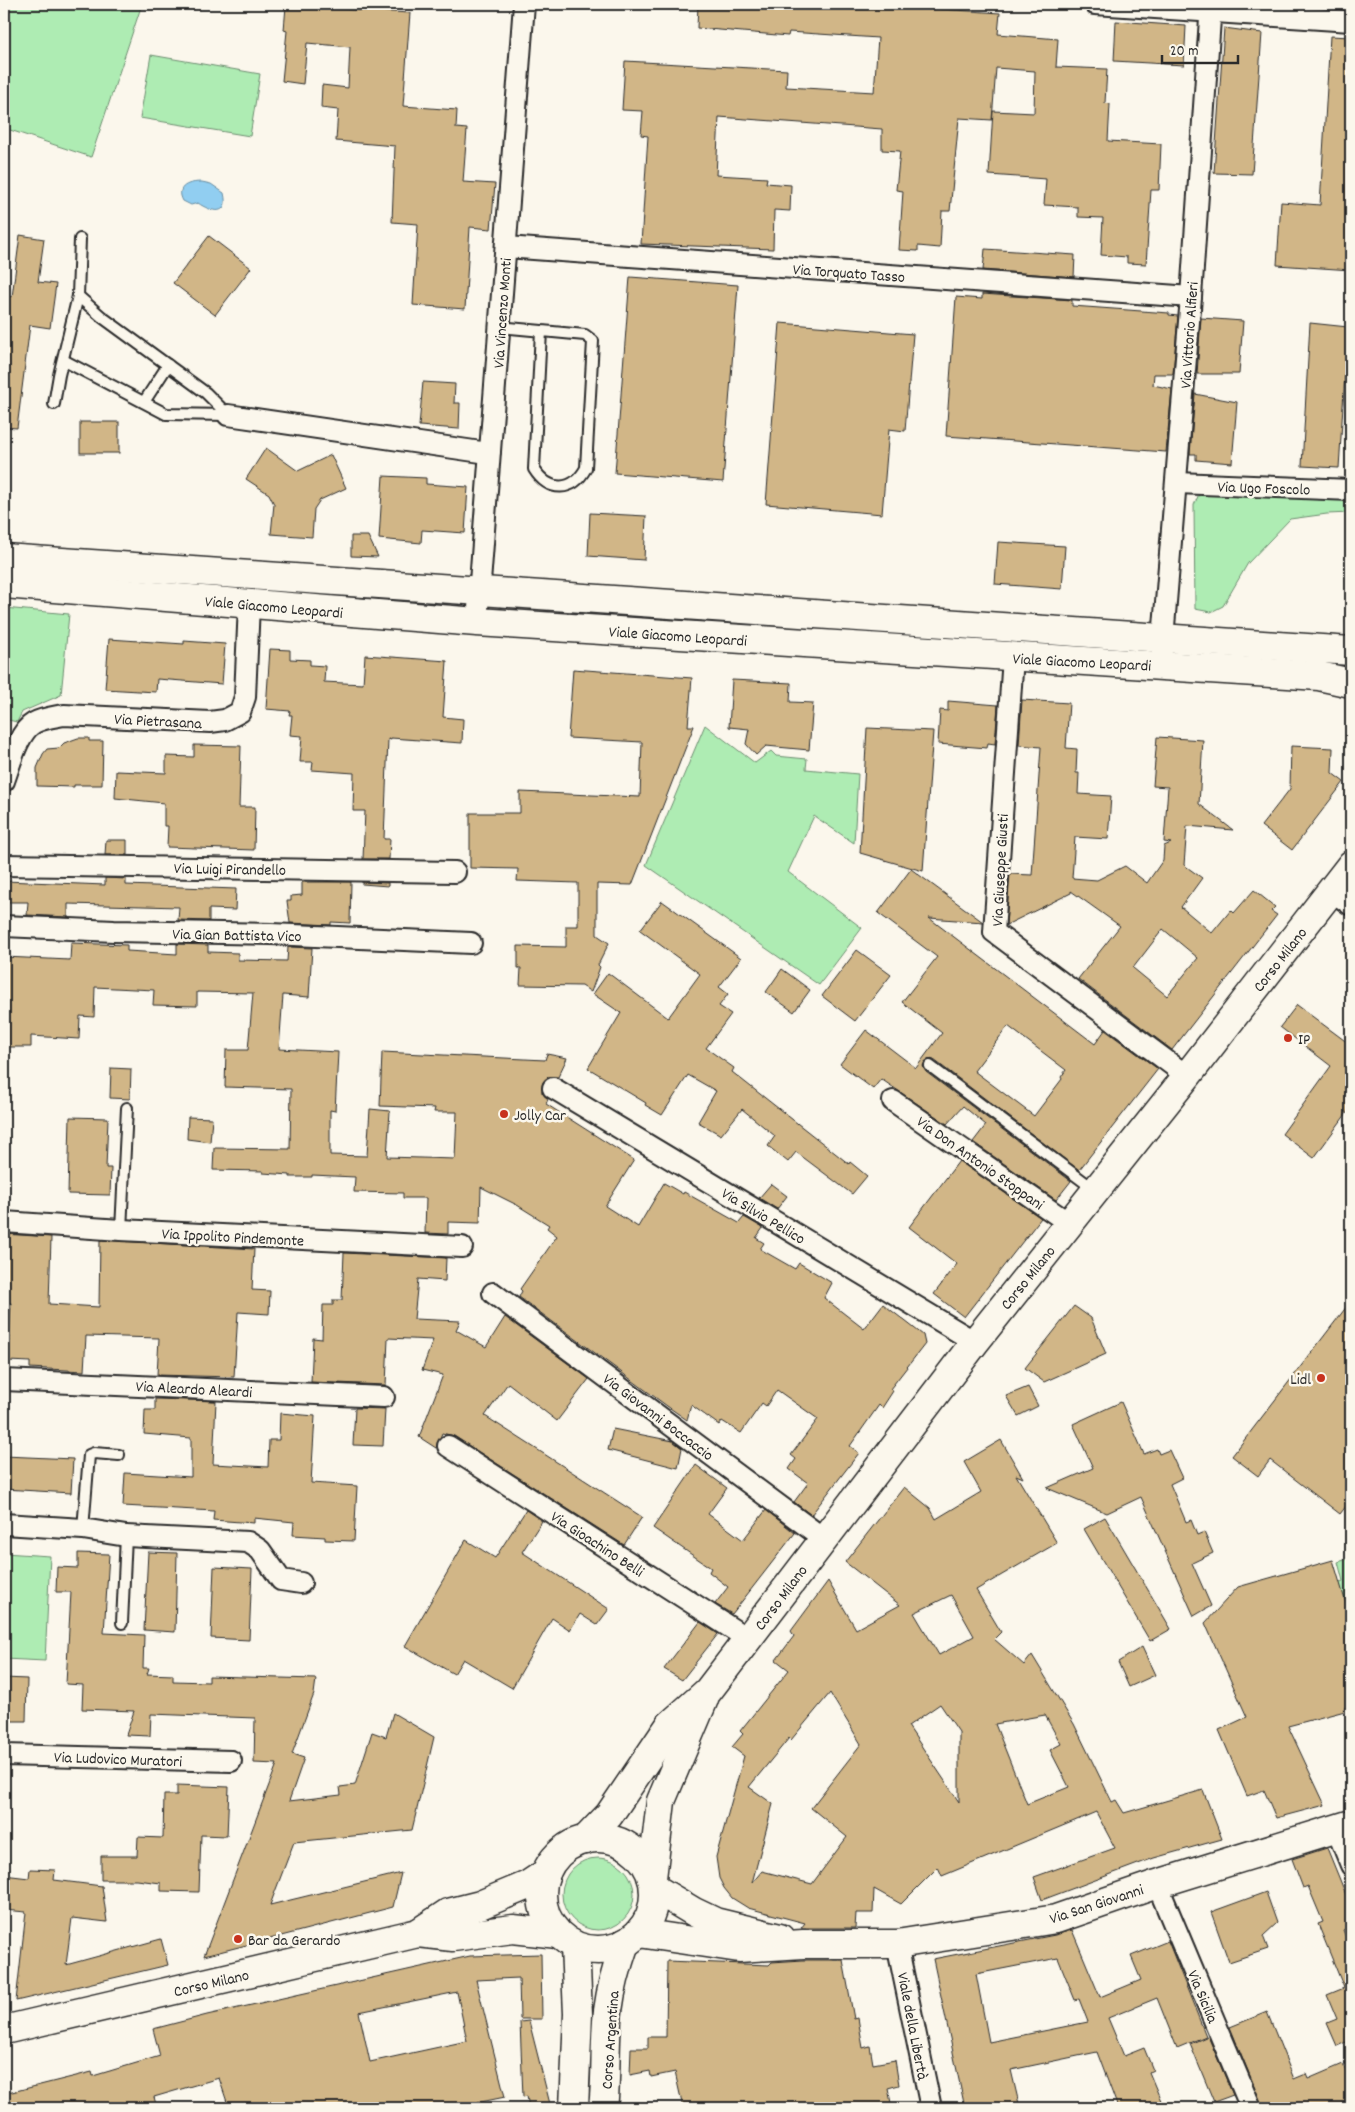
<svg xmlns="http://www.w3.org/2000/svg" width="1355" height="2112" viewBox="0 0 1355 2112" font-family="Dekko,sans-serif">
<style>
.green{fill:#aeecb3;stroke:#6c8c6f}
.water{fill:#91cef1;stroke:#688da2}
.building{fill:#d1b687;stroke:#2b2b2b;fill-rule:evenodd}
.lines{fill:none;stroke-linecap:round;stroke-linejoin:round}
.lane-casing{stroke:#2b2b2b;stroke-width:14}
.street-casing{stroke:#2b2b2b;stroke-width:24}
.secondary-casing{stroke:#2b2b2b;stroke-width:31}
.lane{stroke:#fbf7ec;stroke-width:10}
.street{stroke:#fbf7ec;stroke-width:20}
.secondary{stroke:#fbf7ec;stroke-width:28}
.poi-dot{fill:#c8321e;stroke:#fbf7ec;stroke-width:2}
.labels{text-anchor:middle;stroke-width:5;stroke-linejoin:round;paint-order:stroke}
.street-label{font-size:16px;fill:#2b2b2b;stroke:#fbf7ec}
.poi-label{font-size:16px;fill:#2b2b2b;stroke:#fbf7ec;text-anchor:start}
</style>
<rect width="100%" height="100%" fill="#fbf7ec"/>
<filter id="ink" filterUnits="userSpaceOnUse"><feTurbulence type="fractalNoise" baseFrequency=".02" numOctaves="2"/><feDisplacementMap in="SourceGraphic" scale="10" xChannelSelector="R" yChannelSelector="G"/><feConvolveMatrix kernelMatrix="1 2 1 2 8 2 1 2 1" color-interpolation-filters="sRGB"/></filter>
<g filter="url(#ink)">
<g class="green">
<polygon points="4,4 142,4 91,157 4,128"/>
<polygon points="151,55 260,74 250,136 140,118"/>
<polygon points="1200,492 1351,497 1351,513 1327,514 1290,519 1248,563 1223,606 1211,612 1195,609 1194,505"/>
<polygon points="4,608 69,614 61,695 22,712 17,722 4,719"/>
<polygon points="705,725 755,763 771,751 776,756 807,759 806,769 858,774 854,843 814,816 788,872 862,928 819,985 646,865"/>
<polygon points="4,1553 50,1556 45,1661 4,1659"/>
<polygon points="1351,1558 1351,1607 1344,1609 1337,1584 1343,1581 1338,1562"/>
<circle cx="598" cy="1894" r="36"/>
</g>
<path class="water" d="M 202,182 L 211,184 L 224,193 C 230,217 211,212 198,203 L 191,205 L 183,201 C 175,186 189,182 202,182 Z"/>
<g class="building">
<polygon points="698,4 898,4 940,6 940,9 1000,13 998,34 1058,39 1056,67 1107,69 1105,103 1110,104 1108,141 1161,144 1159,190 1151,190 1146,264 1127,263 1127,257 1101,255 1103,218 1078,217 1078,207 1044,205 1046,179 989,175 993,111 1034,113 1035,71 996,68 992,120 959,118 950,211 942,211 940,248 918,246 918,251 899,250 903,191 896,190 900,151 882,150 882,129 719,117 716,175 767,178 766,183 791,185 790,211 774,210 773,249 641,244 648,136 641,135 643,111 622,110 625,61 787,70 786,87 874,92 878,38 789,32 788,36 697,28"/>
<polygon points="286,6 410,13 403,106 457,110 456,128 467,129 463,182 495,184 491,229 470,227 465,309 413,305 418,224 392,222 395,146 336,141 338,110 321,108 322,85 348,88 350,47 307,43 303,84 282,81 287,31 284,30"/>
<polygon points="1116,21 1186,26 1184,65 1114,61"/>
<polygon points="1224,28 1262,33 1252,174 1214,173"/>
<polygon points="1330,36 1351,37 1351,270 1277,265 1281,202 1320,205"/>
<polygon points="20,235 44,239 38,282 56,284 50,328 30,325 17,428 4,427 4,314 6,296 12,297"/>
<polygon points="209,236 251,268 215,315 173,283"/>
<polygon points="985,249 1075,255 1074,277 983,270"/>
<polygon points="630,277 738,285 723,482 615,473"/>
<polygon points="982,294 1072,300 1072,306 1169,313 1169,315 1178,316 1173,374 1154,374 1153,385 1172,389 1166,452 946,436 956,297 982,299"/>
<polygon points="1201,318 1243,321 1239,374 1197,374"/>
<polygon points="780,323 913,334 905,431 889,429 882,514 766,504"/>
<polygon points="1310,323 1348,327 1339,468 1302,466"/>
<polygon points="423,382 455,384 454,403 460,403 459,429 419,426"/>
<polygon points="1195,394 1237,402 1232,463 1196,460 1196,454 1190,454"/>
<rect x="80" y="422" width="39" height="31"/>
<polygon points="266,448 298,471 331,455 346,488 320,500 314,509 312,537 271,534 274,504 269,494 246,479"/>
<polygon points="383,476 426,478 426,484 468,487 465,533 422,530 421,543 379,539"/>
<polygon points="590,513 646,516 644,560 588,556"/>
<polygon points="351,536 368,536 378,557 351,556"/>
<polygon points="998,542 1065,546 1062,589 995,584"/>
<polygon points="109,639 184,644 184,641 225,644 222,684 157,679 156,692 105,689"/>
<polygon points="270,649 290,650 290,659 310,660 310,665 325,666 324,682 363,684 365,655 447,661 443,717 463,719 462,743 391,738 391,740 388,739 384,839 390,839 389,859 363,859 365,811 353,811 354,773 312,770 313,762 300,762 302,736 290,735 292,715 289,715 290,711 266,709"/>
<polygon points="573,669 692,678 688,726 694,726 632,885 597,884 597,935 609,943 598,965 600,967 591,992 582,986 520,985 521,968 518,968 518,946 566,947 566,926 578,926 578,883 517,881 518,869 470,868 470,813 520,813 520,792 640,797 642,742 568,738"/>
<polygon points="732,680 791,683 790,702 813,703 809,750 766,746 756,755 746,744 749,729 729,727"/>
<path d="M 1022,700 L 1069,703 L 1066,748 L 1077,749 L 1076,773 L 1079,773 L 1078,794 L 1111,796 L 1108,839 L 1075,837 L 1072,878 L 1097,880 L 1125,866 L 1147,883 L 1163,860 L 1164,846 L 1171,843 L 1164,842 L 1168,787 L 1153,786 L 1157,737 L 1203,740 L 1199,804 L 1233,830 L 1187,826 L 1184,865 L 1202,878 L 1181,907 L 1212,933 L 1231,910 L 1234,913 L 1254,890 L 1275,907 L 1271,911 L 1277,915 L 1172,1050 L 1078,979 L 1120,926 L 1071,891 L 1071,893 L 1006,925 L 1010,874 L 1032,875 L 1036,819 L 1041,747 L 1019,745 ZM 1163,929 L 1198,958 L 1167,996 L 1133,968 Z"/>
<polygon points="948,701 998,705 995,744 988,743 987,748 938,744 940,710 948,711"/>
<polygon points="867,728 933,731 923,871 860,853"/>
<polygon points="78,738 89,738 89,741 103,741 102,785 74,785 74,787 37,786 37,768 43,754 47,749 59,748 64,743"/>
<polygon points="194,745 241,746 239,807 255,807 254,850 167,847 168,826 164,826 164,803 115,798 116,771 166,773 166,756 194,757"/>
<polygon points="1291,746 1333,748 1332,773 1344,782 1292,850 1261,826 1290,789"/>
<polygon points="106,840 127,840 127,855 105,855"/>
<path d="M 911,869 L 983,922 L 929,918 L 1095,1044 L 1105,1030 L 1158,1069 L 1079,1170 L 934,1060 L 930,1059 L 925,1062 L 923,1066 L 926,1072 L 1071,1181 L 1056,1200 L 973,1142 L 986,1125 L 963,1106 L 947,1124 L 881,1079 L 873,1089 L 840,1064 L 866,1030 L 916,1068 L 942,1033 L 902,1002 L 937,957 L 878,913 ZM 1008,1026 L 1066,1070 L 1061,1077 L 1062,1079 L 1034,1116 L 974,1071 Z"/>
<polygon points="105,878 126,879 126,885 236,889 235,910 209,909 209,921 178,920 179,907 68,904 68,917 27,915 28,902 4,902 4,881 105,885"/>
<polygon points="302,882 351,882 350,923 331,922 331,925 290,923 287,901 291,901 291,896 302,895"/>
<polygon points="362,882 388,883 388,886 362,884"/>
<polygon points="662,901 741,958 719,987 728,994 719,1006 731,1014 706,1048 734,1068 732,1072 849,1164 850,1162 867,1176 852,1194 796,1152 788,1162 768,1146 775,1136 742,1109 721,1135 698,1122 716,1091 688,1075 662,1115 645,1105 646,1103 588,1068 621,1013 593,994 608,973 668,1018 700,974 640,930"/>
<polygon points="71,943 127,945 127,951 177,954 177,944 208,945 208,952 238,953 238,960 287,961 288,947 312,948 309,997 283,995 279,1049 338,1052 335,1111 330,1110 330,1155 367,1156 370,1109 390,1111 387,1157 455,1159 457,1112 434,1112 435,1108 380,1106 382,1052 545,1060 547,1054 567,1058 558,1077 548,1077 543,1082 542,1093 548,1099 546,1104 634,1160 605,1206 638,1227 664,1183 683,1194 684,1192 739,1223 744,1217 763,1228 756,1238 764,1243 760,1249 795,1269 799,1263 832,1283 824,1298 864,1329 883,1304 923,1335 925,1344 890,1389 893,1391 882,1408 879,1405 850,1446 859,1453 811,1515 794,1502 808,1483 789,1469 796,1459 791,1455 818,1419 777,1390 766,1406 762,1403 741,1433 722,1421 719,1425 691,1405 687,1420 667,1406 519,1297 522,1291 520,1289 557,1236 547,1228 549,1225 517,1205 481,1187 480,1223 448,1222 448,1234 425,1233 426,1198 403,1198 403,1193 354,1192 355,1177 312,1175 312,1177 290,1177 290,1175 263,1173 263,1171 213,1170 214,1148 290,1149 291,1089 225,1087 226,1050 248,1050 253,993 197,992 197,1006 153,1005 154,990 95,987 94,1017 80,1016 79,1039 31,1036 31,1047 4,1047 4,957 70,960"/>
<polygon points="857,950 891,975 855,1021 822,996"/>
<polygon points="782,969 810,990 794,1012 766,992"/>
<polygon points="1297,1005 1348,1043 1351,1039 1351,1107 1314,1158 1282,1134 1331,1066 1280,1027"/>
<polygon points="111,1068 131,1069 130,1099 110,1098"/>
<polygon points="70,1117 108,1118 106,1168 111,1168 110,1195 68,1194"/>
<polygon points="188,1117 212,1118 210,1142 187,1139"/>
<polygon points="959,1161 1041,1218 964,1317 934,1294 957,1264 909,1227"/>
<polygon points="771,1184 787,1196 777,1209 759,1198"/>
<polygon points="4,1234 51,1237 49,1304 99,1307 100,1240 254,1249 252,1290 270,1291 269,1314 238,1312 234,1377 157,1375 159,1338 86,1336 84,1371 30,1368 30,1362 8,1361 11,1303 4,1302"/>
<polygon points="344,1253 446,1258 445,1281 418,1279 414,1319 460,1321 456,1330 486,1347 505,1317 589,1379 557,1421 508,1383 485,1416 642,1517 624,1545 454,1436 442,1433 436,1448 419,1437 443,1375 422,1370 433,1340 388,1338 386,1385 311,1382 313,1338 322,1339 323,1305 333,1305 333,1300 342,1300"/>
<polygon points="1351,1301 1351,1500 1340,1514 1270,1460 1258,1476 1232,1456"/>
<polygon points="1074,1306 1091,1318 1106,1354 1044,1382 1025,1368"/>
<polygon points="1028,1387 1038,1406 1018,1416 1006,1396"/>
<polygon points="155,1399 216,1401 213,1464 268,1467 269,1440 279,1440 280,1413 315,1416 311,1483 357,1486 354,1541 325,1540 325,1537 293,1535 294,1522 254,1518 254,1523 213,1520 214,1511 123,1506 125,1473 191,1477 191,1438 144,1434 145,1410 155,1410"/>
<polygon points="1121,1402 1144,1454 1157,1449 1159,1454 1169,1450 1182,1478 1170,1484 1186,1522 1191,1520 1197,1535 1204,1532 1213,1553 1192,1563 1211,1606 1194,1616 1141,1497 1107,1513 1047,1488 1093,1468 1073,1424"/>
<polygon points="355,1408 385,1409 383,1446 353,1445"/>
<polygon points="613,1429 673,1441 682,1448 678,1468 608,1450"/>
<path d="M 1001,1440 L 1023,1478 L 1016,1475 L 1057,1543 L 976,1590 L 1001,1632 L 994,1639 L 1024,1665 L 1032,1655 L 1074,1724 L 1112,1802 L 1116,1800 L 1124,1813 L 1203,1790 L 1222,1839 L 1154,1858 L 1042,1900 L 1034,1877 L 1115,1848 L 1096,1812 L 942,1876 L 938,1867 L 901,1904 L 874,1889 L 873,1913 L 856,1913 L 855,1928 L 801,1928 L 805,1923 L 748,1908 L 732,1898 L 724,1888 L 719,1878 L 716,1857 L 744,1756 L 732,1747 L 743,1734 L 740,1731 L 789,1670 L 776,1660 L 794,1636 L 791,1631 L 828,1581 L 856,1629 L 900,1605 L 845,1562 L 904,1487 L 930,1508 L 936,1519 L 981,1492 L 964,1462 ZM 951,1595 L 974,1636 L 939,1655 L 914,1613 ZM 830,1693 L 861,1744 L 811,1808 L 847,1837 L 812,1884 L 762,1871 L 752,1883 L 773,1804 L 749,1787 L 789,1738 L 791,1740 ZM 940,1704 L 959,1732 L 959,1802 L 908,1726 ZM 1045,1715 L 1061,1744 L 1050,1750 L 1069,1787 L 1027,1804 L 995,1724 Z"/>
<polygon points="4,1456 73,1459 71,1493 4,1489"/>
<polygon points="696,1465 727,1488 708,1514 743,1540 766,1510 795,1533 732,1614 715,1604 728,1587 709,1572 711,1568 653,1528"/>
<polygon points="526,1510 542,1521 522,1552 609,1609 597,1625 580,1614 570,1630 552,1618 512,1688 463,1659 454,1674 405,1646 466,1540 495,1558"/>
<polygon points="1105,1517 1171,1629 1150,1641 1084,1529"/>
<polygon points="148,1552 177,1553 175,1632 144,1630"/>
<polygon points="78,1553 109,1554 104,1633 144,1635 143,1668 149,1668 147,1674 173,1675 173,1681 209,1682 209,1676 316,1679 314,1694 292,1754 304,1758 289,1801 341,1795 340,1787 355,1785 372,1732 386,1737 393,1713 434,1737 412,1830 294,1842 270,1905 401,1873 393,1907 204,1956 277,1764 254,1763 255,1718 151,1714 150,1736 126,1735 134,1711 82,1709 83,1685 66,1684 71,1592 56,1592 57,1567 78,1568"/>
<polygon points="1333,1560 1348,1610 1351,1609 1351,1707 1344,1708 1345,1711 1288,1726 1325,1805 1276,1818 1264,1790 1247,1796 1219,1730 1247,1717 1205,1623 1238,1587"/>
<polygon points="214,1567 252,1569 249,1640 211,1638"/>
<polygon points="700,1622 718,1634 682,1680 664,1669"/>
<polygon points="1142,1647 1155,1675 1129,1687 1118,1662"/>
<polygon points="4,1678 27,1679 26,1721 4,1721"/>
<polygon points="177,1785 229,1787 227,1836 201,1835 199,1892 161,1891 161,1883 137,1880 101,1880 101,1856 137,1856 138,1837 163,1838 164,1795 177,1795"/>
<polygon points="1327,1848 1351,1907 1351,1926 1343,1930 1351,1950 1351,2053 1346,2042 1337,2046 1327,2023 1337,2019 1327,1995 1344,1988 1318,1924 1323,1922 1308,1886 1303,1888 1292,1859"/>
<polygon points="30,1869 55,1870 54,1880 102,1886 107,1922 72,1918 66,1965 161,1939 168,1965 16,2001 26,1912 4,1910 4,1875 29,1878"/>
<polygon points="1266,1892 1277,1923 1263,1936 1268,1949 1229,1962 1211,1912"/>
<path d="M 1072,1930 L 1100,1997 L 1141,1980 L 1131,1956 L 1168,1941 L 1206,2036 L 1177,2048 L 1157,1998 L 1108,2018 L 1124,2056 L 1144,2048 L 1153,2070 L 1149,2072 L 1164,2108 L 1118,2108 L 1097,2052 L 1011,2070 L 1020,2108 L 965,2108 L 933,1959 L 1055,1935 ZM 1058,1958 L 1075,2000 L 1079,1999 L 1088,2022 L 989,2042 L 976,1974 Z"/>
<path d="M 541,1954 L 542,2019 L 520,2019 L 519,1978 L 476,1980 L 505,2097 L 452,2108 L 229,2108 L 219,2078 L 154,2097 L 157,2108 L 4,2108 L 4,2094 L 92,2072 L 93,2076 L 160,2056 L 153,2029 L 207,2015 L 470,1956 ZM 457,1992 L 467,2041 L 370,2062 L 359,2012 Z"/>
<polygon points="803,1960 843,1960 854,2019 858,2018 863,2048 870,2046 873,2064 895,2060 899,2085 888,2088 892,2108 683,2108 675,2072 651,2077 650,2071 630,2075 631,2048 648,2048 648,2037 666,2037 667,1961 769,1965 772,1962"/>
<polygon points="1267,2012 1294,2079 1306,2074 1308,2079 1343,2064 1351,2085 1351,2108 1263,2108 1230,2027"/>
<polygon points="529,2021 551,2108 529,2108 527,2096 523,2097 520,2022"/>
<polygon points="1208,2036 1233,2095 1214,2102 1190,2044"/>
</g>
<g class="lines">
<g class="lane-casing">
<g id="lane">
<polyline points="78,296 102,317 206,393 228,415"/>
<path d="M 500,327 L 585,335 L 593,341 L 586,468 C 573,492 549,493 534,469 L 541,331"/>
<polyline points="63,360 166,414 228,415"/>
<polyline points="144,402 168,365"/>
<polyline points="54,404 59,375 78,296 80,239"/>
<polyline points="930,1066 1095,1190"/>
<polyline points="121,1230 127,1108"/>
<polyline points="83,1529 89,1455 94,1453 119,1455"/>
<polyline points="122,1623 126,1536"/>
</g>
</g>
<g class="street-casing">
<g id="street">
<polyline points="1095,4 1351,21"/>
<polyline points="506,247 1191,297"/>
<polyline points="228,415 481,452 490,451"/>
<polyline points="1177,483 1351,490"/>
<polyline points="477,622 524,4"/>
<polyline points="1162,651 1191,297 1211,4"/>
<polyline points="1013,657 994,932 1187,1076"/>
<path d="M 4,781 C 10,765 18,732 34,723 C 43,718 54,717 64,715 L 210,722 L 225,720 L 240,712 L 245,697 L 249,604"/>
<polyline points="4,865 455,872"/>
<polyline points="1332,891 1351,905"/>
<polyline points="4,926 114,931 271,934 471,943"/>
<polyline points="553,1088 975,1342"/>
<polyline points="893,1101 1070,1224"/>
<polyline points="4,1222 121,1230 462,1247"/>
<polyline points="493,1293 824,1539"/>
<polyline points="4,1380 384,1397"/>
<polyline points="448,1446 748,1639"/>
<polyline points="4,1524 83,1529 126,1536 248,1542 260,1550 281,1580 301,1583"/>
<polyline points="4,1755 231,1761"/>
<polyline points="1336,1828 1351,1865"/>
<polyline points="1157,1884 1251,2108"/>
<polyline points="897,1944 931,2108"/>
</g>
</g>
<g class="secondary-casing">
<g id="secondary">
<polyline points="4,558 1351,651"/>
<polyline points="4,584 477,622 1319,676 1351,683"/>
<circle cx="598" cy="1894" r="56"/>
<polyline points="585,1840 609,1815 670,1725 708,1691 975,1342 1187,1076 1351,865"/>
<polyline points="652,1878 661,1801 704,1699"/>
<polyline points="654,1888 694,1912 715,1922 780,1938"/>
<polyline points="418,1933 448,1913 480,1905 528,1885 546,1873"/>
<polyline points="639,1933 739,1948 803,1944 897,1944 1056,1919 1157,1884 1351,1824"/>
<polyline points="4,2030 418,1933 453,1937 513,1929 558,1934"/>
<polyline points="574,2108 578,2014 575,1946"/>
<path d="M 603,2108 C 607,2076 604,2043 608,2011 C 611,1987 617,1966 625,1943"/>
</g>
</g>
<use href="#lane" class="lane"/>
<use href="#street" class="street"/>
<use href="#secondary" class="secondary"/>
</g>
</g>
<g class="poi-dot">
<circle cx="1288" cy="1038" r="5"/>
<circle cx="504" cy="1114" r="5"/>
<circle cx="1321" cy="1378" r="5"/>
<circle cx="238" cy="1939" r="5"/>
</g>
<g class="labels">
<g class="street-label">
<text transform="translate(849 272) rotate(4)" y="6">Via Torquato Tasso</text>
<text transform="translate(501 313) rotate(-86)" y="6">Via Vincenzo Monti</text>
<text transform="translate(1188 335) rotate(-86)" y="6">Via Vittorio Alfieri</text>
<text transform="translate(1264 487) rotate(2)" y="6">Via Ugo Foscolo</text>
<text transform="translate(274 606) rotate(5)" y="6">Viale Giacomo Leopardi</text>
<text transform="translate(678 635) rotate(4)" y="6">Viale Giacomo Leopardi</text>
<text transform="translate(1082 661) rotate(3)" y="6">Viale Giacomo Leopardi</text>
<text transform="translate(158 720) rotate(3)" y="6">Via Pietrasana</text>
<text transform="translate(230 868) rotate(1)" y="6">Via Luigi Pirandello</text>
<text transform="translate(999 870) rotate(-87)" y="6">Via Giuseppe Giusti</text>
<text transform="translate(237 934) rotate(1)" y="6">Via Gian Battista Vico</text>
<text transform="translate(1279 959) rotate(-52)" y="6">Corso Milano</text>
<text transform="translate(981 1162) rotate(35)" y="6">Via Don Antonio Stoppani</text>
<text transform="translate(764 1215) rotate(31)" y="6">Via Silvio Pellico</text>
<text transform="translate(233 1236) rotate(3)" y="6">Via Ippolito Pindemonte</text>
<text transform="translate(1027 1277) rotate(-51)" y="6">Corso Milano</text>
<text transform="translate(194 1388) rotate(3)" y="6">Via Aleardo Aleardi</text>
<text transform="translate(659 1416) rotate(37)" y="6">Via Giovanni Boccaccio</text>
<text transform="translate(598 1543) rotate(33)" y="6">Via Gioachino Belli</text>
<text transform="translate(780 1597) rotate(-53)" y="6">Corso Milano</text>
<text transform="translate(118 1758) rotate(2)" y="6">Via Ludovico Muratori</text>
<text transform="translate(1096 1903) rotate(-18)" y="6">Via San Giovanni</text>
<text transform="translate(211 1982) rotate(-13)" y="6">Corso Milano</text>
<text transform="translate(1204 1996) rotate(67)" y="6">Via Sicilia</text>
<text transform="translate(914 2026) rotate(79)" y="6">Viale della Libertà</text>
<text transform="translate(609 2040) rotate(-86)" y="6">Corso Argentina</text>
</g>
<g class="poi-label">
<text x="1298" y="1044">IP</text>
<text x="514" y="1120">Jolly Car</text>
<text x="1311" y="1384" text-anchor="end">Lidl</text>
<text x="248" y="1945">Bar da Gerardo</text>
</g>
</g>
<rect width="1355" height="2112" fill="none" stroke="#fbf7ec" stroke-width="20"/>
<rect x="10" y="10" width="1335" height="2092" fill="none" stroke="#2b2b2b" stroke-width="2" filter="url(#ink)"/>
<path d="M1162 55v8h76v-8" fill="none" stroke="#2b2b2b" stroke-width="2.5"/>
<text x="1170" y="55" font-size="15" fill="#2b2b2b" stroke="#fbf7ec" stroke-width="4" paint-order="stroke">20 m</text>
</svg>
